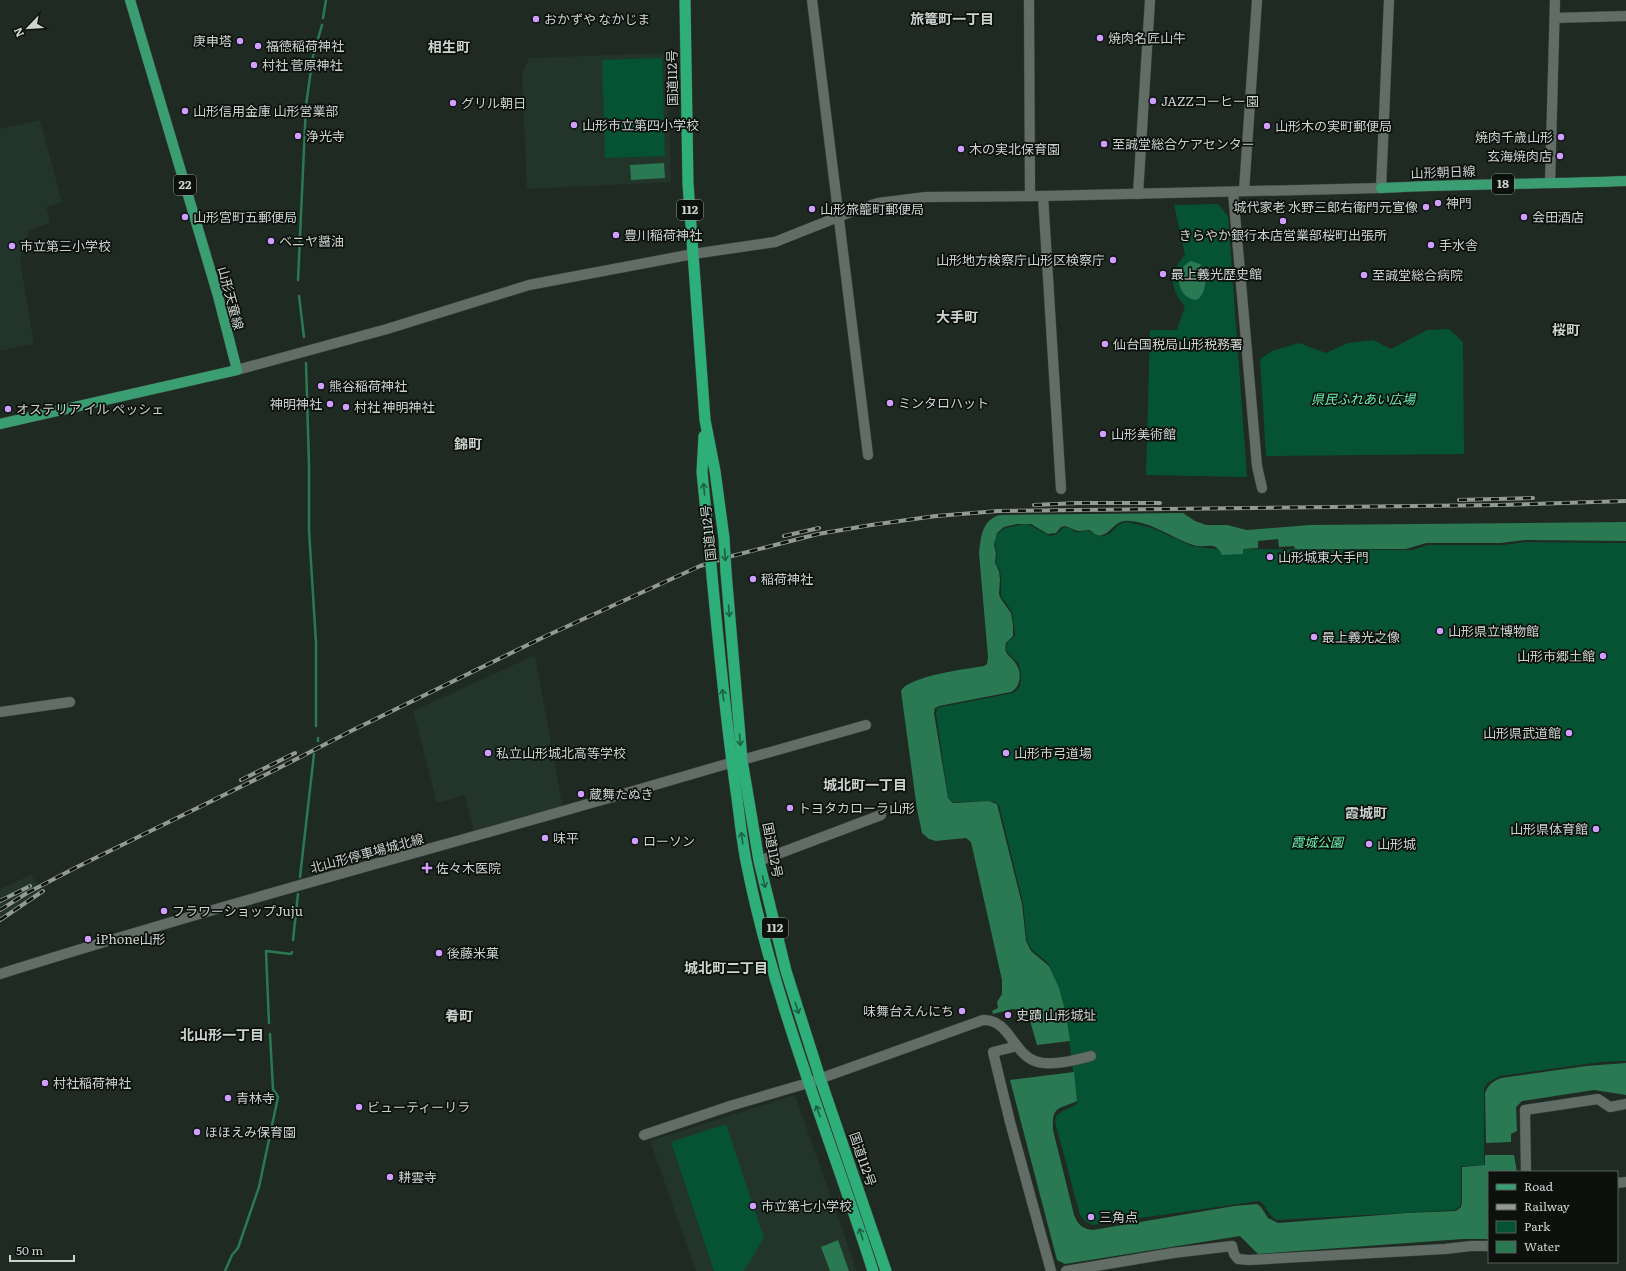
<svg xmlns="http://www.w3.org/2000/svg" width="1626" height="1271" viewBox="0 0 1626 1271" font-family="Literata,'Noto Sans JP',serif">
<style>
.built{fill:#23342a}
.green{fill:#065333}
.water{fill:#2a7952}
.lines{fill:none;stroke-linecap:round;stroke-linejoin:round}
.stream{stroke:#2a7952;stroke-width:2.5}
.minor-casing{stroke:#3b453f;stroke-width:11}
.tertiary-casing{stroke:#3b453f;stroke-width:11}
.secondary-casing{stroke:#3b453f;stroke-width:11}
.primary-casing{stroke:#3b453f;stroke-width:11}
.trunk-casing{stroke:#3b453f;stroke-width:12}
.minor{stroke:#616d66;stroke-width:10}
.tertiary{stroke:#616d66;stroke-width:10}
.secondary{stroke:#616d66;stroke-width:10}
.primary{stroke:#3b9e73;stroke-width:10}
.trunk{stroke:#2eae78;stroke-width:11}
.rail-casing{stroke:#919a95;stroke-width:4}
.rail{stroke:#0c110e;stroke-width:2.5;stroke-dasharray:8;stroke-linecap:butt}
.trunk-bridge-casing{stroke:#3b453f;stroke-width:12;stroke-linecap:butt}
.trunk-bridge{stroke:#2eae78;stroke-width:11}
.oneway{stroke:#1d6043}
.poi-dot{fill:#d19dfe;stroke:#0c110e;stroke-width:1.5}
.labels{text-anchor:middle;stroke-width:3.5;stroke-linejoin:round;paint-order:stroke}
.shield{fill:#0c110e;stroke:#929995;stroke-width:1}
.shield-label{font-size:12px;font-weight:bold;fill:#ccd3cf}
.poi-label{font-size:13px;fill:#ccd3cf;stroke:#0c110e;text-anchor:start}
.street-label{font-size:13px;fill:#ccd3cf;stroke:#0c110e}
.park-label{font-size:13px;font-style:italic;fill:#6df4af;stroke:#0c110e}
.neighbourhood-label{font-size:14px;font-weight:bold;fill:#ccd3cf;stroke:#0c110e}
</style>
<rect width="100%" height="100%" fill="#1f2a23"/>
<g class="built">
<polygon points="667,53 671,182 527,189 522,74 529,58"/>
<polygon points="40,120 62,202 46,207 50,223 29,230 20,261 34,344 0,351 0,129"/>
<polygon points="535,655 563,809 474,832 465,795 437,803 413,711"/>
<polygon points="31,875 42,892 0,924 0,889"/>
<polygon points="795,1095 857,1271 696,1271 650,1141"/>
</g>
<g class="green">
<polygon points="662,58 665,156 605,158 602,60"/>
<path d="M 1218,204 L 1228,216 L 1247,477 L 1146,475 L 1150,330 L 1177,330 L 1185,306 C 1169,288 1169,272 1185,255 L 1174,205 Z"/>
<polygon points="1449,329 1463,342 1464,454 1266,456 1260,359 1272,351 1299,343 1326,353 1348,343 1373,340 1391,349 1427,330"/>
<path d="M 1127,522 L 1152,528 L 1192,546 L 1216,549 L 1412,550 L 1429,545 L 1503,545 L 1526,542 L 1626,543 L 1626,1061 L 1601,1062 L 1500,1076 L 1489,1082 L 1484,1088 L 1484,1165 L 1461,1166 L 1461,1202 L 1460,1206 L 1455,1210 L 1277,1220 C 1266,1214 1267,1205 1259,1201 L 1092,1225 L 1084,1220 L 1080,1215 L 1055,1122 L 1056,1116 L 1061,1112 L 1077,1104 L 1066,1013 L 1049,964 L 1032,950 L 1027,941 L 1023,903 L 999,805 L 996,802 L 992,801 L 953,802 L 948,797 L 936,713 L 937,708 L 941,707 L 1013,693 C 1024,688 1021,674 1019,664 C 1015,658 1001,652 1008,642 C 1011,639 1013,638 1015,635 L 1012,612 L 1001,596 L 1001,579 L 1000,570 L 996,564 L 997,554 L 995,544 L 995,539 L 997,534 L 1005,528 L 1025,524 L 1030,525 L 1050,536 L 1057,534 L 1064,527 L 1072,529 L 1075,532 C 1080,533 1084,530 1088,531 C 1097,533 1097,540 1109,534 C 1117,529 1115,524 1127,522 Z"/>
<polygon points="726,1124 764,1238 744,1271 714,1271 671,1142"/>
</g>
<g class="water">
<polygon points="664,163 665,178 631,180 630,165"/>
<path d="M 1191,261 L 1200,264 C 1207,274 1208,294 1196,300 C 1176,298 1173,269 1191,261 Z"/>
<path d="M 1183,513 L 1195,521 L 1206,525 L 1227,525 L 1247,530 L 1309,525 L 1626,522 L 1626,541 L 1525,540 L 1501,543 L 1426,543 L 1406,549 L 1295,549 L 1294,546 L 1279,547 L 1278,539 L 1258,541 L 1258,548 L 1243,549 L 1243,554 L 1222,555 C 1216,540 1204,549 1193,545 C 1172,538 1152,522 1129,521 C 1113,519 1109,539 1097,535 C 1094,534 1092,531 1089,530 L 1078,531 L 1065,526 L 1061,527 L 1056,533 L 1048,534 L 1031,524 L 1017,524 L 1004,527 L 997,533 L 994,544 L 996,554 L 995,563 L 999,571 L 1000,580 L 999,594 L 1001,599 L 1011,613 L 1013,625 L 1013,636 L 1006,643 C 1003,656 1011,655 1016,664 C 1022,672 1021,687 1011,692 L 939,706 L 935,708 L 934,713 L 948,798 L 953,803 L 989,801 L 997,804 L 1022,904 L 1026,941 L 1031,951 L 1049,966 L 1059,988 L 1066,1014 L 1070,1041 L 1037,1045 L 1027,1010 L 1012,1009 L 993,1014 L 992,1011 L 998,1008 L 997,1002 L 1002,994 L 1002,980 L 971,842 L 966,838 L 936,841 L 929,839 L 922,833 L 917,809 L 901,691 C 908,676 967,669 984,666 L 987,664 L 988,657 L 979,553 C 981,536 982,520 1000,515 Z"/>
<path d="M 1626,1063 L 1626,1095 L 1594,1090 L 1522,1101 L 1516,1107 L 1517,1131 L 1511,1134 L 1511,1142 L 1486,1143 L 1485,1093 C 1488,1085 1493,1081 1501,1078 L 1586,1066 Z"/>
<path d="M 1074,1072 L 1077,1101 C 1057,1110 1052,1106 1053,1130 L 1074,1215 C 1078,1225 1083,1229 1093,1230 L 1234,1206 L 1257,1204 L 1261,1207 L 1268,1218 L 1278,1223 L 1407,1213 L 1456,1211 L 1461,1207 L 1462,1202 L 1462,1167 L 1485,1165 L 1485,1155 L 1514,1155 L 1517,1172 L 1489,1172 L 1489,1239 L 1463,1239 L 1258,1254 L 1240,1236 L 1065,1264 L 1057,1260 L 1010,1080 Z"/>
<polygon points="838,1240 849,1271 830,1271 821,1247"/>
</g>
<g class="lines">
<g class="stream">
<polyline points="323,18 326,0"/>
<polyline points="298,280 306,105 313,56 322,25"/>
<polyline points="299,296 304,337"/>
<polyline points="306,363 309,465 309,530 316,643 316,726"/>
<polyline points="318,738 318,741"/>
<polyline points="300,877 314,754"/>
<polyline points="293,940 298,894"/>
<polyline points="269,1023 266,951 291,954 292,952"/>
<polyline points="225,1271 232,1255 238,1248 259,1187 278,1097 273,1089 270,1034"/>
</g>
<g class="minor-casing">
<g id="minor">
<polyline points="812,0 868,455"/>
<polyline points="1555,18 1626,16"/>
<polyline points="1550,183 1555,0"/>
<polyline points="1381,188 1389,0"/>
<polyline points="1244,191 1257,0"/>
<polyline points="1233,192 1257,466 1262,488"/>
<polyline points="1138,194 1150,0"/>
<polyline points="1043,196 1061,489"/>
<polyline points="0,712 70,702"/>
<polyline points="742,760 866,725"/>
<polyline points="759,861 881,815"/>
<polyline points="1017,1046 993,1052 1010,1122 1051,1271"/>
<path d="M 644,1135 L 730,1106 L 808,1083 L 983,1020 C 1009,1019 1013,1053 1035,1061 C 1050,1067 1076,1060 1091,1056"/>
<polyline points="1526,1172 1525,1110 1598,1099 1610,1107 1626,1104"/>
<polyline points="1617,1183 1626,1182"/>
<polyline points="1066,1271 1173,1253 1232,1246 1234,1254 1238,1259 1249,1260 1445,1249 1471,1246 1489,1246"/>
</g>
</g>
<g class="tertiary-casing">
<g id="tertiary">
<polyline points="1029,0 1030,196"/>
<polyline points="237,370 387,329 529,285 693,254 775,242 858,209 878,203 926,197 1043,196 1381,188"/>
</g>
</g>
<g class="secondary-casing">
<path id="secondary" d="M 0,974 C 245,897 494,833 740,760"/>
</g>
<g class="primary-casing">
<g id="primary">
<path d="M 1381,188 C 1462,184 1544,184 1626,181"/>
<polyline points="0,424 237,370 218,296 130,0"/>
</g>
</g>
<g class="trunk-casing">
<g id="trunk">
<polyline points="685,0 688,184 705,420 715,471 724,538"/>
<polyline points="704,436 702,472 709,542"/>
<polyline points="726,572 742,760 759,861 786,971 820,1078 886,1271"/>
<path d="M 712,576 C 719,650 726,724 737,798 C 740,820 742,843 747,866 C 775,1005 830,1136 873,1271"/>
</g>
</g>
<use href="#minor" class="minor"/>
<use href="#tertiary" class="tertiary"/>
<use href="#secondary" class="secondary"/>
<use href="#primary" class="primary"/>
<use href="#trunk" class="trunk"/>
<g class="rail-casing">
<g id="rail">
<polyline points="1459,500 1533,498"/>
<polyline points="1034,505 1078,503 1160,503"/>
<polyline points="784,536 819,528"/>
<polyline points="241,780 295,753"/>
<polyline points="0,901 30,886"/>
<polyline points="0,910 27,893 77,867 275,770 349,732 546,636 700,566 728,557 818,534 871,525 936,516 998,511 1499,505 1626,501"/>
<polyline points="0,920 43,891"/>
</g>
</g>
<use href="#rail" class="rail"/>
<g class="trunk-bridge-casing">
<g id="trunk-bridge">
<polyline points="724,538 726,572"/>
<polyline points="709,542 712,576"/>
</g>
</g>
<use href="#trunk-bridge" class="trunk-bridge"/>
</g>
<defs><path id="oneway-shaft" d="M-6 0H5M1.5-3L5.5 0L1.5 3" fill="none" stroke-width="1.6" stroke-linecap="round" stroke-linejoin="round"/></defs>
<g class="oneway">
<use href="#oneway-shaft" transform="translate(704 489) rotate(-96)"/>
<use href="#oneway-shaft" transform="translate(725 555) rotate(86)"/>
<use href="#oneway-shaft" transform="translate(729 611) rotate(85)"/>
<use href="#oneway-shaft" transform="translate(723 695) rotate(-97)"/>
<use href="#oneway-shaft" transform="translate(740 740) rotate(86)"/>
<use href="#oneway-shaft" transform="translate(742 838) rotate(-98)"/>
<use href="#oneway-shaft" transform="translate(764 882) rotate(77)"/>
<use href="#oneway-shaft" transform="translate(797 1008) rotate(72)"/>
<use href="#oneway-shaft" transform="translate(818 1111) rotate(-110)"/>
<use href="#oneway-shaft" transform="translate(861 1234) rotate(-108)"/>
</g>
<g class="poi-dot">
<circle cx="536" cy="19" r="4"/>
<circle cx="1100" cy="38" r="4"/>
<circle cx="240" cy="41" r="4"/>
<circle cx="258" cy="46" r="4"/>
<circle cx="254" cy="65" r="4"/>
<circle cx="1153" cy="101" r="4"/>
<circle cx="453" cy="103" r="4"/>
<circle cx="185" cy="111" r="4"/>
<circle cx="574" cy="125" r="4"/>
<circle cx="1267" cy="126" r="4"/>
<circle cx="298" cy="136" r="4"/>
<circle cx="1561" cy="137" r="4"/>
<circle cx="1104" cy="144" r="4"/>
<circle cx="961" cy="149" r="4"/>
<circle cx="1560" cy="156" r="4"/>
<circle cx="1438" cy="203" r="4"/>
<circle cx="1426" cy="207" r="4"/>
<circle cx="812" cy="209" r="4"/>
<circle cx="185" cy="217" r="4"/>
<circle cx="1524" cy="217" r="4"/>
<circle cx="1283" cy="221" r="4"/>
<circle cx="616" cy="235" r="4"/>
<circle cx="271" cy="241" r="4"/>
<circle cx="1431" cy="245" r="4"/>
<circle cx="12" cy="246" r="4"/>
<circle cx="1113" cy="260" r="4"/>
<circle cx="1163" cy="274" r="4"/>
<circle cx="1364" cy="275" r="4"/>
<circle cx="1105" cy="344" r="4"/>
<circle cx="321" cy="386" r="4"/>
<circle cx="890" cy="403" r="4"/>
<circle cx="330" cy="404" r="4"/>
<circle cx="346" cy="407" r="4"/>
<circle cx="8" cy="409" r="4"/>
<circle cx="1103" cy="434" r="4"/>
<circle cx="1270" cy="557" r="4"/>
<circle cx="753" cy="579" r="4"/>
<circle cx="1440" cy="631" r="4"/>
<circle cx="1314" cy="637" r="4"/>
<circle cx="1603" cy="656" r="4"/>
<circle cx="1569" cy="733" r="4"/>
<circle cx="488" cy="753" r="4"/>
<circle cx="1006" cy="753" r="4"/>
<circle cx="581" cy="794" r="4"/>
<circle cx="790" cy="808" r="4"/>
<circle cx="1596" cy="829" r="4"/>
<circle cx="545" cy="838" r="4"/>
<circle cx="635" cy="841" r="4"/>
<circle cx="1369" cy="844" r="4"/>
<path d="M425 862h4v4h4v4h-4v4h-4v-4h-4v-4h4z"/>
<circle cx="164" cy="911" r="4"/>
<circle cx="88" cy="939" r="4"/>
<circle cx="439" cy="953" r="4"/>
<circle cx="962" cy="1011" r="4"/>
<circle cx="1008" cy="1015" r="4"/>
<circle cx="45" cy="1083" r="4"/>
<circle cx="228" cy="1098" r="4"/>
<circle cx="359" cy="1107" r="4"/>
<circle cx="197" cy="1132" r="4"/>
<circle cx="390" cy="1177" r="4"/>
<circle cx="753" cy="1206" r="4"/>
<circle cx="1091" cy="1217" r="4"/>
</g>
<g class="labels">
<g class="shield">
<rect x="1492" y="174" width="22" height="20" rx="3"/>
<rect x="174" y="175" width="22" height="20" rx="3"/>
<rect x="677" y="200" width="26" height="20" rx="3"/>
<rect x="762" y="918" width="26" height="20" rx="3"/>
</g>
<g class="shield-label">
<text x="1503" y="188">18</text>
<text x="185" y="189">22</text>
<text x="690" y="214">112</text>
<text x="775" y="932">112</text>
</g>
<g class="poi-label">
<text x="544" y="24">おかずや なかじま</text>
<text x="1108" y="43">焼肉名匠山牛</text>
<text x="232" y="46" text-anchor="end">庚申塔</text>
<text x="266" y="51">福徳稲荷神社</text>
<text x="262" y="70">村社 菅原神社</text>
<text x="1161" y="106">JAZZコーヒー園</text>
<text x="461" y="108">グリル朝日</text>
<text x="193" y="116">山形信用金庫 山形営業部</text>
<text x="582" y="130">山形市立第四小学校</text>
<text x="1275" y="131">山形木の実町郵便局</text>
<text x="306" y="141">浄光寺</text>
<text x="1553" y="142" text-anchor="end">焼肉千歳山形</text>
<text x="1112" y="149">至誠堂総合ケアセンター</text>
<text x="969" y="154">木の実北保育園</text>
<text x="1552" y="161" text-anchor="end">玄海焼肉店</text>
<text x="1446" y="208">神門</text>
<text x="1418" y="212" text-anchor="end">城代家老 水野三郎右衛門元宣像</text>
<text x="820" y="214">山形旅籠町郵便局</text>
<text x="193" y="222">山形宮町五郵便局</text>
<text x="1532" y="222">会田酒店</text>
<text x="624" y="240">豊川稲荷神社</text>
<text x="1283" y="240" text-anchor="middle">きらやか銀行本店営業部桜町出張所</text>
<text x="279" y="246">ベニヤ醤油</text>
<text x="1439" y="250">手水舎</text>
<text x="20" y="251">市立第三小学校</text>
<text x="1105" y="265" text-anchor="end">山形地方検察庁山形区検察庁</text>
<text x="1171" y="279">最上義光歴史館</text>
<text x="1372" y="280">至誠堂総合病院</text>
<text x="1113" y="349">仙台国税局山形税務署</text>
<text x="329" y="391">熊谷稲荷神社</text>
<text x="898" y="408">ミンタロハット</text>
<text x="322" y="409" text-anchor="end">神明神社</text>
<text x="354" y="412">村社 神明神社</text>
<text x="16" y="414">オステリア イル ペッシェ</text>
<text x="1111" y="439">山形美術館</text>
<text x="1278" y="562">山形城東大手門</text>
<text x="761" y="584">稲荷神社</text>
<text x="1448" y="636">山形県立博物館</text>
<text x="1322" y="642">最上義光之像</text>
<text x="1595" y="661" text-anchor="end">山形市郷土館</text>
<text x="1561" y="738" text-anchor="end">山形県武道館</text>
<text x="496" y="758">私立山形城北高等学校</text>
<text x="1014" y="758">山形市弓道場</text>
<text x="589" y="799">蔵舞たぬき</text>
<text x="798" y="813">トヨタカローラ山形</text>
<text x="1588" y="834" text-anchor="end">山形県体育館</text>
<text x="553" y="843">味平</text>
<text x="643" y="846">ローソン</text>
<text x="1377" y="849">山形城</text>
<text x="436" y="873">佐々木医院</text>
<text x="172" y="916">フラワーショップJuju</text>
<text x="96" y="944">iPhone山形</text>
<text x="447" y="958">後藤米菓</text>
<text x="954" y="1016" text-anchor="end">味舞台えんにち</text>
<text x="1016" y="1020">史蹟 山形城址</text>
<text x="53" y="1088">村社稲荷神社</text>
<text x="236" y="1103">青林寺</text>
<text x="367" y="1112">ビューティーリラ</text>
<text x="205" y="1137">ほほえみ保育園</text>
<text x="398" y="1182">耕雲寺</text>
<text x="761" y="1211">市立第七小学校</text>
<text x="1099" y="1222">三角点</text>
</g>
<g class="street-label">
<text transform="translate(672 78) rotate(-91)" y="5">国道112号</text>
<text transform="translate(1443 172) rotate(-2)" y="5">山形朝日線</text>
<text transform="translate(231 298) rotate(75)" y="5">山形天童線</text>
<text transform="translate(708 533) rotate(-96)" y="5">国道112号</text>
<text transform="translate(773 850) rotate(79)" y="5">国道112号</text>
<text transform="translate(367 853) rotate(-15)" y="5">北山形停車場城北線</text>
<text transform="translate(863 1159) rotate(71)" y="5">国道112号</text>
</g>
<g class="park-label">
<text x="1363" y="404">県民ふれあい広場</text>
<text x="1317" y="847">霞城公園</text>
</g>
<g class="neighbourhood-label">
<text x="952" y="24">旅篭町一丁目</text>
<text x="449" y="52">相生町</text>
<text x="957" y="322">大手町</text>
<text x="1566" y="335">桜町</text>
<text x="468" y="449">錦町</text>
<text x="865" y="790">城北町一丁目</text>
<text x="1366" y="818">霞城町</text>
<text x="726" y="973">城北町二丁目</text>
<text x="459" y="1021">肴町</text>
<text x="222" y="1040">北山形一丁目</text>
</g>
</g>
<rect x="1488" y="1171" width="130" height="92" fill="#0c110e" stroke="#595f5b"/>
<rect x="1496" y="1184" width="20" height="6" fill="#3b9e73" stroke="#595f5b"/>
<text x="1524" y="1191" font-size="12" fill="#ccd3cf">Road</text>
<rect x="1496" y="1204" width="20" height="6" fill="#919a95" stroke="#595f5b"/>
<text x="1524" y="1211" font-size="12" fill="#ccd3cf">Railway</text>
<rect x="1496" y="1221" width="20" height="12" fill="#065333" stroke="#595f5b"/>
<text x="1524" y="1231" font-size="12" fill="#ccd3cf">Park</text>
<rect x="1496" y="1241" width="20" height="12" fill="#2a7952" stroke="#595f5b"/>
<text x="1524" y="1251" font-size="12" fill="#ccd3cf">Water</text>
<g transform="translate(28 28) rotate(245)" stroke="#0c110e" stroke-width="3" paint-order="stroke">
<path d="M0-3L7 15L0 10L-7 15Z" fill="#ccd3cf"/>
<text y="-6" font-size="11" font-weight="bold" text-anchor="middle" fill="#ccd3cf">N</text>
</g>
<path d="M10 1255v6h64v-6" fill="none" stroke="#ccd3cf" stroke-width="2"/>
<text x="16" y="1255" font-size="12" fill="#ccd3cf" stroke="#0c110e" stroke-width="3" paint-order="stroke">50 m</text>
</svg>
